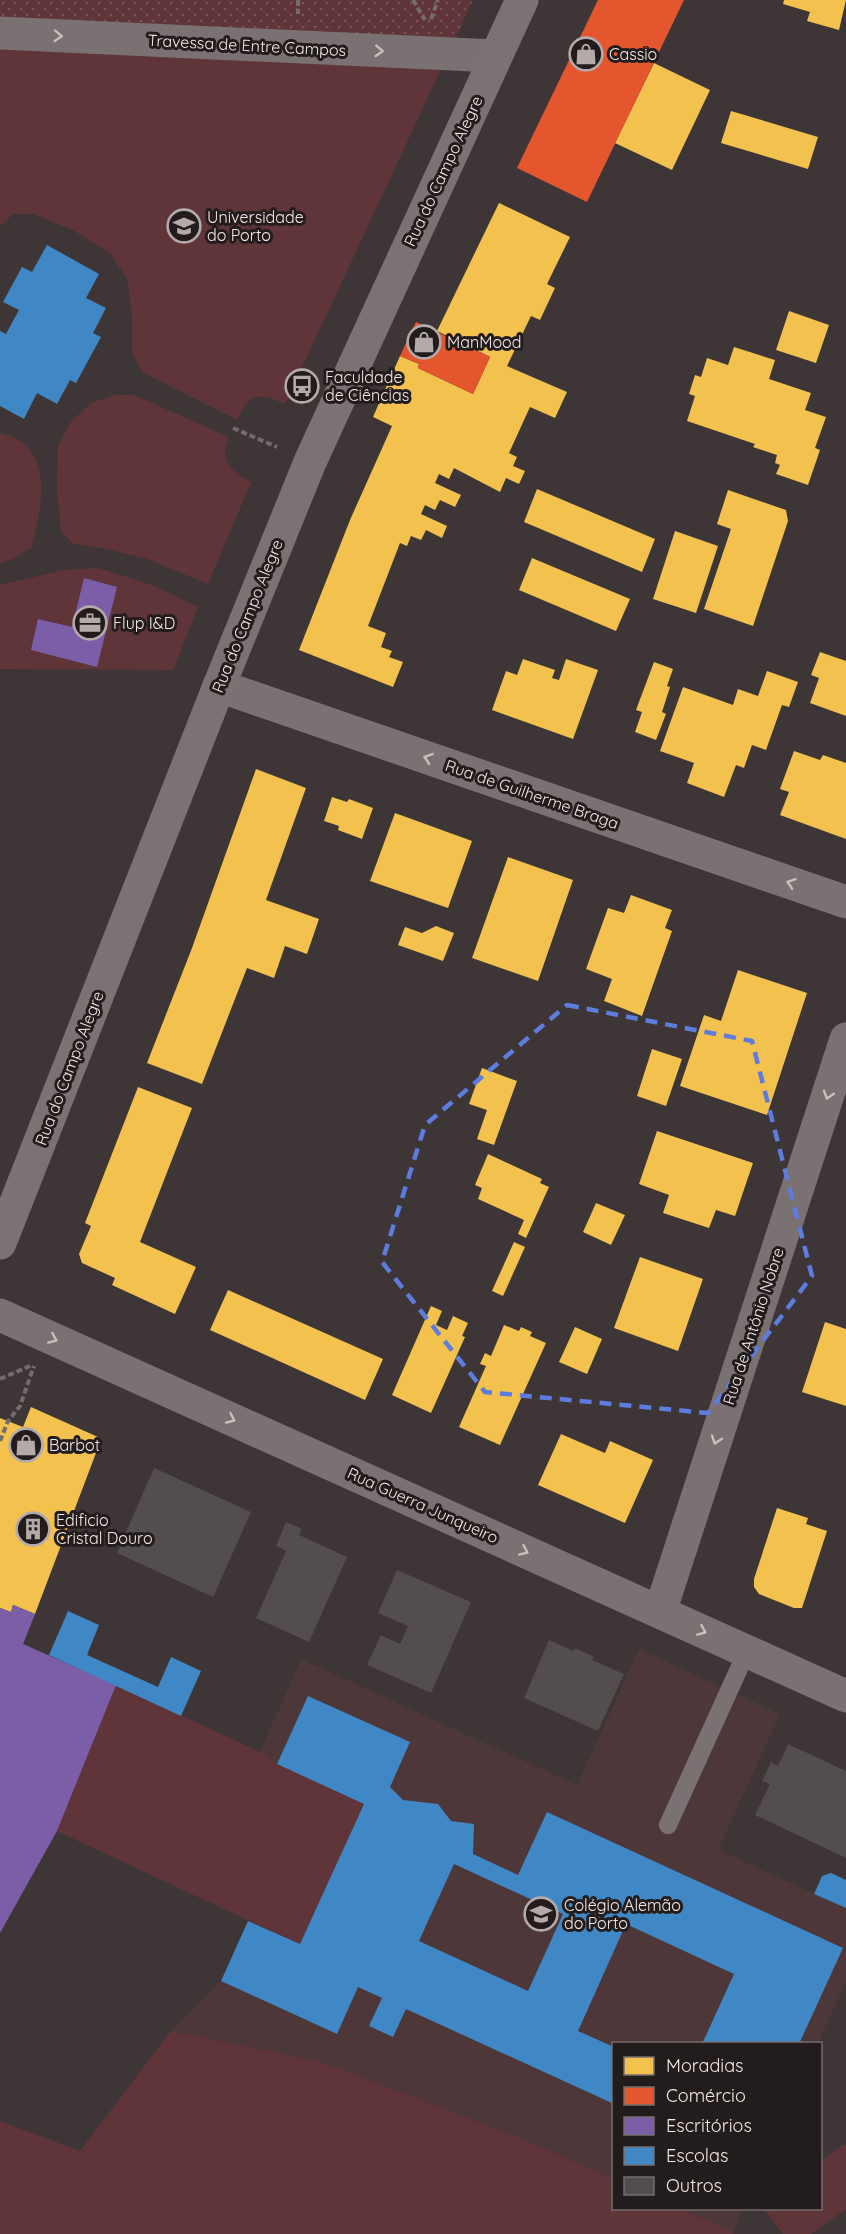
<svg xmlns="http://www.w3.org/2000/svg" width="846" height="2234" viewBox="0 0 846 2234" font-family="Quicksand,sans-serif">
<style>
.built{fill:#4d3739}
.green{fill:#603539}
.park{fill:url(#park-dots)}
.homes{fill:#f2c14e}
.shops{fill:#e4572e}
.offices{fill:#7b5ea7}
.schools{fill:#3f88c5;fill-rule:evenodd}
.building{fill:#544d4d}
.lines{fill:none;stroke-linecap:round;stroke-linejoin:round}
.path{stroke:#726c6c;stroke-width:4;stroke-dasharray:6 3;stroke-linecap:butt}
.service{stroke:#7a7272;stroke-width:18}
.minor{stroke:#7a7272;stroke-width:33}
.tertiary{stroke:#7a7272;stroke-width:33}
.secondary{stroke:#7d7273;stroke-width:33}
.oneway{stroke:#c9bfbf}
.marked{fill:none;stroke:#5d7cdd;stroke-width:4.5;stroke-dasharray:12 8;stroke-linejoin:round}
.labels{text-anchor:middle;stroke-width:6;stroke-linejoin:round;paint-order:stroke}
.street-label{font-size:16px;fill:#f3e9e9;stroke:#231c1c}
.poi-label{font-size:16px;fill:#f3e9e9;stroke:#231c1c;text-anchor:start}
</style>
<defs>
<pattern id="park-dots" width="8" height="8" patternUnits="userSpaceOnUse" patternTransform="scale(1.5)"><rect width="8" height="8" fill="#603539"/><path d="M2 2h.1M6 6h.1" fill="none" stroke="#775256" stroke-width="1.8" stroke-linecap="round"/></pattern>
</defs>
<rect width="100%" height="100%" fill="#3e3636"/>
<g class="built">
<polygon points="639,1649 780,1714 718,1850 846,1908 846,1982 818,2043 614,2044 613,2179 530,2142 322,2062 171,2031 221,1981 248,1921 57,1831 116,1685 260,1752 301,1659 577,1785"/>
<polygon points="681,2209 743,2209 733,2232"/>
</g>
<g class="green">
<path d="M 0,48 L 441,69 L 285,404 C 259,392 249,392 237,420 L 142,372 L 132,353 L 132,316 L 127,279 L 110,253 L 73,230 L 33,214 L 13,214 L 0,226 Z"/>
<path d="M 115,395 L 134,395 L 229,437 C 218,462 232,471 251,482 L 208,584 L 147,559 L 103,548 L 73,544 L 61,531 L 57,489 L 58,446 L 70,423 L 91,403 Z"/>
<path d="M 0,433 C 56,445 42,507 31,548 L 13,559 L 0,563 Z"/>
<polygon points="98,568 152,585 198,607 173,670 0,669 0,585 64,570"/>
<polygon points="116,1685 260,1752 277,1764 364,1804 300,1944 57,1831"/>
<polygon points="171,2031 322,2062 530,2142 613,2179 614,2208 681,2209 733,2232 733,2234 0,2234 0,2121 80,2151"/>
<polygon points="844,2144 846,2146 846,2209 811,2234 783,2234 764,2209 820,2208 821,2161"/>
</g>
<polygon class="park" points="0,0 473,0 455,39 0,22"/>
<g class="homes">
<polygon points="784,0 846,0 839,30 807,21 810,12 783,4"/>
<polygon points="654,63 710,90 672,170 615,143"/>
<polygon points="731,111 818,137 808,169 721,143"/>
<polygon points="499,203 570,237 547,284 555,288 540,320 531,316 507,366 567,392 555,418 530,407 509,453 517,457 513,466 525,471 519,484 506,478 500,492 454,468 449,479 439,474 435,483 461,495 455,507 440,500 435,510 425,505 421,514 447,526 442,538 426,530 421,540 411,536 407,546 400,543 368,626 386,633 381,647 392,651 389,657 403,662 393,687 299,650 350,520 392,426 373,417 400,356 419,364 418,368 473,394 490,357 437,331"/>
<polygon points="789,311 829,325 816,363 776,350"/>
<polygon points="734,347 775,360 769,379 811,393 805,410 826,417 815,448 820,450 808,485 776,474 780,465 775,463 777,455 753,447 755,444 687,421 695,396 689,394 695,375 701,377 707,358 728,365"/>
<polygon points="537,489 655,539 642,572 524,522"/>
<polygon points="728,490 786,510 788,521 753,626 704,609 731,529 717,524"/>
<polygon points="675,531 718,546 696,613 653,599"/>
<polygon points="532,558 630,599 616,631 519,590"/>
<polygon points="820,652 846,661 846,716 810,703 819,678 811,675"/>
<polygon points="523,659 555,670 552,678 559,680 566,659 598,670 573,739 492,710 506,671 517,675"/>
<polygon points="654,662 673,669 667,686 670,687 662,712 666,714 656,740 635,732 642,712 636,710"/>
<polygon points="767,671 798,682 789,707 782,705 766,750 752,745 744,768 736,765 724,797 687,783 694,763 660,751 683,687 733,705 738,689 758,696"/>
<polygon points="794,751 820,760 823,755 846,763 846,839 780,815 789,792 780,789"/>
<polygon points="256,769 306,788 266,900 319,919 307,954 285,946 274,978 247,968 202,1084 147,1063 192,948"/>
<polygon points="332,797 347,802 349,799 373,808 362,839 338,830 339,826 324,821"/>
<polygon points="395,813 472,841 448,908 370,881"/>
<polygon points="508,857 573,880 538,981 472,958"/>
<polygon points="631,895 672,910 665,928 672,931 642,1016 604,1001 612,979 586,969 608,908 624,913"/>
<polygon points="436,926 454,933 443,961 398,945 405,927 422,933"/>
<polygon points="738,970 807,993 767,1115 680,1086 704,1015 721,1021"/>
<polygon points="652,1049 682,1059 666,1106 637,1096"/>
<polygon points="482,1068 517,1081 494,1145 477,1139 487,1110 469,1104"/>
<polygon points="138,1087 192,1108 140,1242 196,1267 175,1314 112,1285 115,1278 82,1263 79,1254 91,1226 85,1223"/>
<polygon points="657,1131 753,1163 735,1216 716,1210 709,1228 663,1213 669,1195 639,1184"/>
<polygon points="488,1154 542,1179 540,1183 549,1187 526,1238 518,1234 524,1220 478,1199 482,1188 475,1185"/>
<polygon points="596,1203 625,1215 611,1245 583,1232"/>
<polygon points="514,1242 525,1247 503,1296 492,1291"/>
<polygon points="640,1257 703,1279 678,1351 614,1328"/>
<polygon points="228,1290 383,1359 365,1400 210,1330"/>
<polygon points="431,1306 442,1311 436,1325 447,1330 453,1316 468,1323 462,1336 465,1337 431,1413 392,1395"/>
<polygon points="825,1322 846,1329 846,1406 802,1392"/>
<polygon points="504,1325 519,1331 521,1327 532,1332 530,1336 546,1343 500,1445 459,1427 486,1366 480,1364 485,1353 491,1356"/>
<polygon points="575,1327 602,1339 587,1374 559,1362"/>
<polygon points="31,1407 98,1437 92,1452 96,1453 35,1614 13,1605 11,1612 0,1608 0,1418 23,1427"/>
<polygon points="561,1434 605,1453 610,1441 653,1460 625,1523 538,1485"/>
<polygon points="777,1508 808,1518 806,1524 827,1531 802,1608 794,1608 759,1594 754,1587 754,1579"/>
</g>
<g class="shops">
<polygon points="598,0 684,0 587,202 517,168"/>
<polygon points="416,322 490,357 473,394 418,368 419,364 400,356"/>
</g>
<g class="offices">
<polygon points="84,578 117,587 97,667 31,650 38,619 72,627"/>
<polygon points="13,1605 35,1614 23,1644 116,1685 57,1831 0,1933 0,1608 11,1612"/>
</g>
<g class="schools">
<polygon points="47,245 99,274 86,298 106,308 93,333 101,337 76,383 70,380 57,404 37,393 24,419 0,406 0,331 6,334 19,310 3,302 22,267 32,272"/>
<polygon points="68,1611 99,1625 87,1655 158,1687 171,1657 201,1671 181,1716 49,1655"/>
<path d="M 308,1696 L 410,1742 L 390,1787 L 403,1800 L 438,1804 L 451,1821 L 474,1824 L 473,1854 L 518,1875 L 547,1812 L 843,1948 L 799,2044 L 702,2044 L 734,1974 L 626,1924 L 578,2031 L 614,2047 L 614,2104 L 406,2009 L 393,2037 L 369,2026 L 382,1998 L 358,1987 L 337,2034 L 221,1981 L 248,1921 L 300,1944 L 364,1804 L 277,1764 ZM 454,1864 L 563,1914 L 528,1991 L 419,1941 Z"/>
<polygon points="831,1873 846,1880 846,1908 814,1894 822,1876"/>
</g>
<g class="building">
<polygon points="154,1468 251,1512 213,1597 117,1553"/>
<polygon points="286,1522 302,1529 299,1535 347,1557 309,1642 256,1618 286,1551 276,1546"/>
<polygon points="397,1570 471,1602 431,1693 367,1665 381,1635 400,1644 408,1626 378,1613"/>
<polygon points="549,1640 573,1651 575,1648 594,1657 592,1660 624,1674 598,1731 524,1698"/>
<polygon points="788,1744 846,1771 846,1858 755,1815 770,1784 762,1781 771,1762 778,1766"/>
</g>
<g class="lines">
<g class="path">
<polyline points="298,0 298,14"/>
<polyline points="413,0 425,20"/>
<polyline points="431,19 438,0"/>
<polyline points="233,428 277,447"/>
<polyline points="0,1379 30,1366"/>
<polyline points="0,1441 8,1421 20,1406 34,1366"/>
</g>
<polyline class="service" points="668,1825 747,1651"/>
<g class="minor">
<polyline points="0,33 495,56"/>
<polyline points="219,686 846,902"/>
<polyline points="660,1612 846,1039"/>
</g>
<polyline class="tertiary" points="0,1315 846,1696"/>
<polyline class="secondary" points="0,1243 219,686 310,462 522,0"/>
</g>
<defs><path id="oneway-chevron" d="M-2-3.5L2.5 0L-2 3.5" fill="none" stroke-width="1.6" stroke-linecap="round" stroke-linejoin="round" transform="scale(1.5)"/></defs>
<g class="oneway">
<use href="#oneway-chevron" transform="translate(58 36) rotate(3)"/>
<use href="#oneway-chevron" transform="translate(379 51) rotate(3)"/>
<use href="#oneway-chevron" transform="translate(428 758) rotate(-161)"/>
<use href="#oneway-chevron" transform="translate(791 883) rotate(-161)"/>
<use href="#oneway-chevron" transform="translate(828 1095) rotate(108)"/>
<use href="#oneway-chevron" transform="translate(53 1339) rotate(24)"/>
<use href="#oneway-chevron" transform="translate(231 1419) rotate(24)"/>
<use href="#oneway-chevron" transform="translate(716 1440) rotate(108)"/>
<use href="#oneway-chevron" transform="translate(524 1551) rotate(24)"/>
<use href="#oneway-chevron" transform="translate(702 1631) rotate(24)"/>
</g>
<path class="marked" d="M 567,1005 L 752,1041 L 812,1276 L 708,1413 L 485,1392 L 382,1262 L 425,1125 Z"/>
<defs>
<g id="shop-ring" transform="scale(1.725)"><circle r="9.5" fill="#231c1c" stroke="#b4aaaa" stroke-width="1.5"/><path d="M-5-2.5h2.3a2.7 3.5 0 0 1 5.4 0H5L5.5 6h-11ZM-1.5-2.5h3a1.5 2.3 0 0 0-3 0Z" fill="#b4aaaa"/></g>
<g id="university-ring" transform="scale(1.725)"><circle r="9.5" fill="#231c1c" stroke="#b4aaaa" stroke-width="1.5"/><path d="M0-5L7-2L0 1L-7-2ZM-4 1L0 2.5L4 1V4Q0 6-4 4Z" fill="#b4aaaa"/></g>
<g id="bus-ring" transform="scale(1.725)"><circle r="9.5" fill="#231c1c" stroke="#b4aaaa" stroke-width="1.5"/><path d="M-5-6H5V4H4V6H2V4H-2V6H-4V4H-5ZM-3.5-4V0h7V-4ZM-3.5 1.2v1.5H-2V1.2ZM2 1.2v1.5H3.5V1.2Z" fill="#b4aaaa"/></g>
<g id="office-ring" transform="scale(1.725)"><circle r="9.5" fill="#231c1c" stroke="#b4aaaa" stroke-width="1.5"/><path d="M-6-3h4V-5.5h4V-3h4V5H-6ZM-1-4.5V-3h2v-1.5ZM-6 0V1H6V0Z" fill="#b4aaaa"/></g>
<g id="building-ring" transform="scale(1.725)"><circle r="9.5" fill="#231c1c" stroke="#b4aaaa" stroke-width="1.5"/><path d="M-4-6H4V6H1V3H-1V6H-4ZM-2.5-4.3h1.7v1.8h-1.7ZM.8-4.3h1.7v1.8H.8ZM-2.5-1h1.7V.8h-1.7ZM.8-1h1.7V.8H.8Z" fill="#b4aaaa"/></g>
<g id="school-ring" transform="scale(1.725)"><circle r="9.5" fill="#231c1c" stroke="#b4aaaa" stroke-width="1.5"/><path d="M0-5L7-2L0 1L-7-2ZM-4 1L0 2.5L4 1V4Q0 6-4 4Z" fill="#b4aaaa"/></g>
</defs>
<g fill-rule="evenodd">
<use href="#shop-ring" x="586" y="54"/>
<use href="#university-ring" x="184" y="226"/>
<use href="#shop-ring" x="424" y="342"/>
<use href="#bus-ring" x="302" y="386"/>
<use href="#office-ring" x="90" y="623"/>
<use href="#shop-ring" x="26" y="1445"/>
<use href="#building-ring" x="33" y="1529"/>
<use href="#school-ring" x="541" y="1914"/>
</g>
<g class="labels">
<g class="street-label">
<text transform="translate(247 45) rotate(3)" y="6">Travessa de Entre Campos</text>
<text transform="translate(443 171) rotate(-65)" y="6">Rua do Campo Alegre</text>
<text transform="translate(247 616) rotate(-68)" y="6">Rua do Campo Alegre</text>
<text transform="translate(532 794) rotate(19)" y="6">Rua de Guilherme Braga</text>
<text transform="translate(69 1068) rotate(-69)" y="6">Rua do Campo Alegre</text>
<text transform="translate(753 1326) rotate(-72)" y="6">Rua de António Nobre</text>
<text transform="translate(423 1505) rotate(24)" y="6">Rua Guerra Junqueiro</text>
</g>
<g class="poi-label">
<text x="609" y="60">Cassio</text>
<text x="207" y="223">Universidade<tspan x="207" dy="18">do Porto</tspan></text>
<text x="447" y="348">ManMood</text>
<text x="325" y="383">Faculdade<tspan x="325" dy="18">de Ciências</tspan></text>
<text x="113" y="629">Flup I&amp;D</text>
<text x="49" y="1451">Barbot</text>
<text x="56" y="1526">Edificio<tspan x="56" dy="18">Cristal Douro</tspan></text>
<text x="564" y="1911">Colégio Alemão<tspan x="564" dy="18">do Porto</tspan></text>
</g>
</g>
<rect x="612" y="2042" width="210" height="168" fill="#231c1c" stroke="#766e6e" stroke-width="1.5"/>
<rect x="624" y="2057" width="30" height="18" fill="#f2c14e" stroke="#766e6e" stroke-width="1.5"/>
<text x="666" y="2072" font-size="18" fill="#f3e9e9">Moradias</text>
<rect x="624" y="2087" width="30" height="18" fill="#e4572e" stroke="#766e6e" stroke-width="1.5"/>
<text x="666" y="2102" font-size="18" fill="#f3e9e9">Comércio</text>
<rect x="624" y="2117" width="30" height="18" fill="#7b5ea7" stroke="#766e6e" stroke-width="1.5"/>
<text x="666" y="2132" font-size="18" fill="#f3e9e9">Escritórios</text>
<rect x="624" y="2147" width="30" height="18" fill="#3f88c5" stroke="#766e6e" stroke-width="1.5"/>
<text x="666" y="2162" font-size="18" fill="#f3e9e9">Escolas</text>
<rect x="624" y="2177" width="30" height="18" fill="#544d4d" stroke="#766e6e" stroke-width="1.5"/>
<text x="666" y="2192" font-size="18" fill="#f3e9e9">Outros</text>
</svg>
